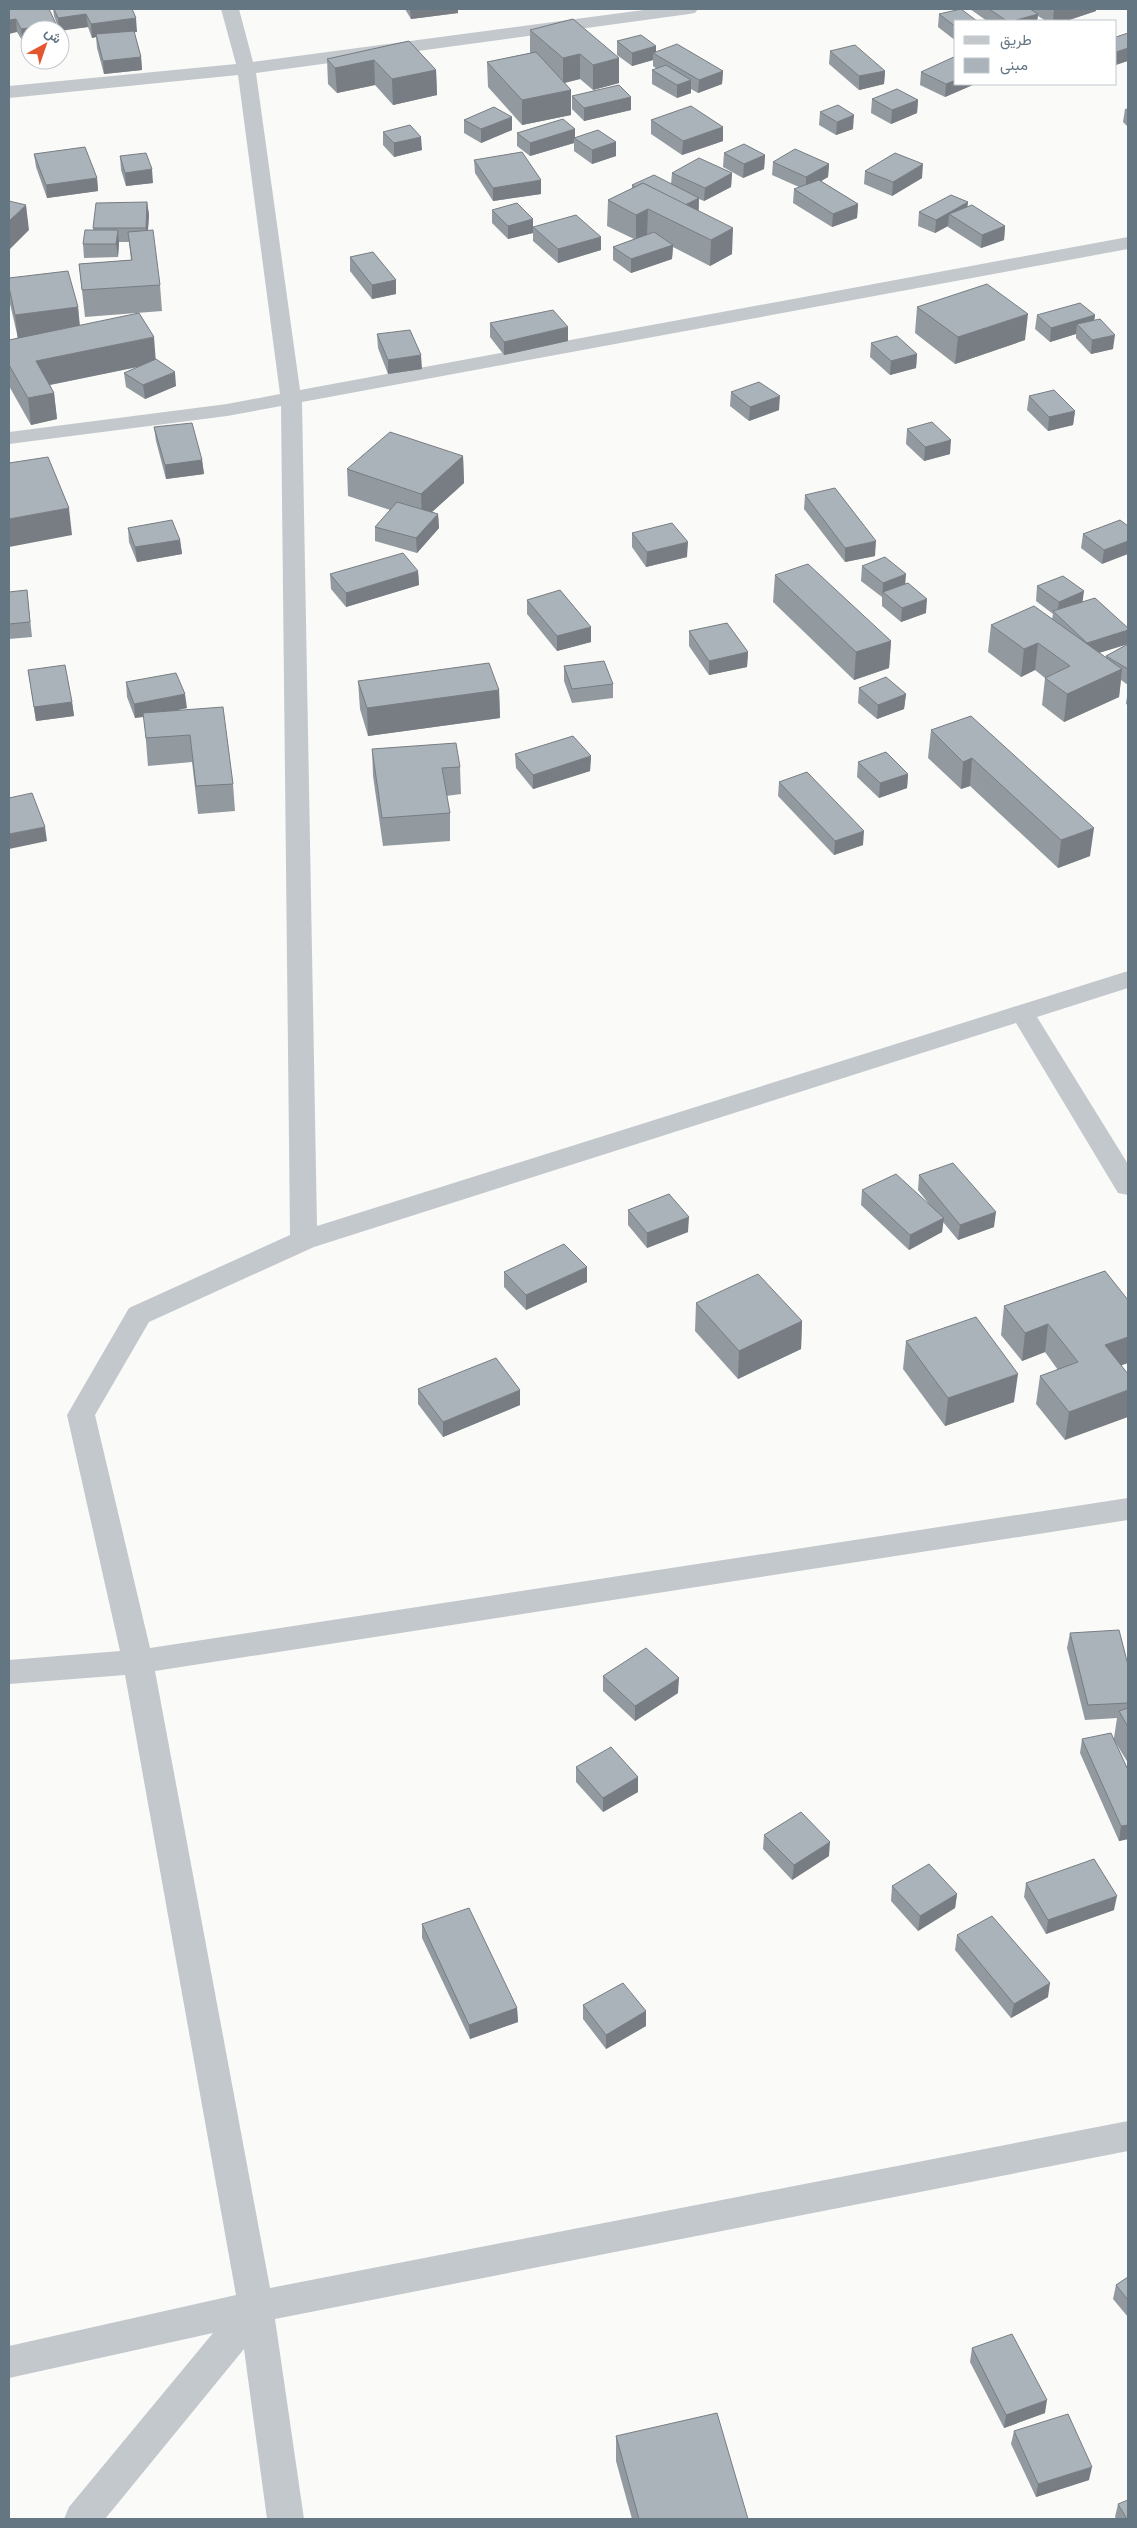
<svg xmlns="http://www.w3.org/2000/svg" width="1137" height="2528" viewBox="0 0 1137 2528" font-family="'Varela Round',Vazirmatn,sans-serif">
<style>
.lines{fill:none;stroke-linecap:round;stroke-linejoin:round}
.minor{fill:#c3c8cc;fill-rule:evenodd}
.wall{fill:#929a9f}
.shaded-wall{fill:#777d82}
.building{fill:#aab3b9;stroke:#777d82}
</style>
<rect width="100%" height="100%" fill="#fafaf8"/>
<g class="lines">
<polygon class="minor" points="221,9 239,9 253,62 651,9 698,9 695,13 689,14 256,73 300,390 1128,237 1128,249 302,402 317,1226 1128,971 1128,988 1037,1017 1128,1164 1128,1195 1118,1193 1016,1023 314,1247 149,1322 95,1415 150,1648 1128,1498 1128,1520 155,1671 270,2288 1128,2121 1128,2151 275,2319 304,2519 267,2519 244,2349 105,2519 64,2519 69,2507 213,2333 9,2378 9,2346 236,2295 125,1675 9,1684 9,1660 120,1651 67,1415 129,1308 290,1235 281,406 227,416 9,444 9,432 227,404 280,394 238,75 9,98 9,86 236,64"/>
</g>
<g class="wall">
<polygon points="9,9 56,24 57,30 30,30 30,41 23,42 17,32"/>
<polygon points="53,9 132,9 137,32 134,32 141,57 142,70 104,74 97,48 96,37 92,38 88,27 59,30 54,16"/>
<polygon points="405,9 458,9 458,13 411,19"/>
<polygon points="970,9 1096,9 1096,11 1066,21 1046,21 1038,16 1037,21 987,21"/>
<polygon points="939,14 956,21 956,41 938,27"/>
<polygon points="573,19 619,83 593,90 580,79 565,83 571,90 571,115 522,125 488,87 487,62 530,53 530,30"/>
<polygon points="409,41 436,70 437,95 393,105 375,85 337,93 328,84 327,59"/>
<polygon points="617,41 656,46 656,52 723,71 722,84 698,93 691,89 691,93 677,98 652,84 652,70 657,69 653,66 653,60 632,66 617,55"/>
<polygon points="830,51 885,71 884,84 859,90 829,64"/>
<polygon points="921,72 956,84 975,84 945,97 920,85"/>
<polygon points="572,96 631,97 631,110 584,121 572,109"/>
<polygon points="872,99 918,100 917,113 891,124 871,113"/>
<polygon points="1128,108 1128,127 1123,122 1125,109"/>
<polygon points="820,112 853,129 836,135 819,125"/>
<polygon points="464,120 512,130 481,143 464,133"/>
<polygon points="651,120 723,127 723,141 682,155 651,134"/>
<polygon points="575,129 575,137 616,142 616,156 592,164 574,151 574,143 530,156 517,146 517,133"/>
<polygon points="383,132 422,150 394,157 383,145"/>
<polygon points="724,153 765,155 764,169 743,178 723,167"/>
<polygon points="34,154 97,178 98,191 47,198 36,167"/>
<polygon points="120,156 153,183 126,186 121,170"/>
<polygon points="474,160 541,194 493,201 475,173"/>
<polygon points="773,162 829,164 828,177 821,181 858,204 857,218 832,227 793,203 794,189 799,187 772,175"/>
<polygon points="865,171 922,178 892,196 864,184"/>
<polygon points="672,173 732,173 731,187 704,201 699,199 699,211 732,254 710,266 673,247 672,259 631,273 613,260 613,247 634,239 607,226 608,200 632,189 632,185 671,184"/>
<polygon points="147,202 149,215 148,231 160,285 162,311 85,317 79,264 131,260 129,242 119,242 118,257 84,258 83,244 93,230 93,228"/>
<polygon points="968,202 967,207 1005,226 1004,240 981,248 948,227 948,226 935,233 918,226 919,212"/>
<polygon points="492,210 533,219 533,233 508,239 492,223"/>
<polygon points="533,227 601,237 601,250 558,263 533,241"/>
<polygon points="350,257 396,280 396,294 372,299 350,271"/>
<polygon points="9,278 78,307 80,325 156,359 176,386 145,399 126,387 124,373 138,367 50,385 54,393 57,419 31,425 9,386 9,340 18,338 10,304 9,297"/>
<polygon points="917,307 1025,340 955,364 915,333"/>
<polygon points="1037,315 1095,315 1094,321 1113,349 1091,354 1076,338 1076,334 1050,342 1035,329"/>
<polygon points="490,323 568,341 504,355 490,337"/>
<polygon points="377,334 422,369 388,374 378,348"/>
<polygon points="871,343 917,354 916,368 890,375 870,357"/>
<polygon points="731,392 779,410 749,421 730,406"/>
<polygon points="1029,396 1075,411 1073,425 1048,431 1027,410"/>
<polygon points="154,427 202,460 204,474 166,479 156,441"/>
<polygon points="907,429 950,454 924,461 906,444"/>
<polygon points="463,456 464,483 432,512 438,514 439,528 417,553 375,541 375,527 390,510 348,496 347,469"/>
<polygon points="805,495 875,556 845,562 804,509"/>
<polygon points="1120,520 1102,564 1081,548 1083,534"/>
<polygon points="128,528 180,540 182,554 137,562 129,542"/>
<polygon points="632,533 687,557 646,567 632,547"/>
<polygon points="862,566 905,583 926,613 901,622 882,606 882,597 861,581"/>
<polygon points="418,571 419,585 346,607 331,589 330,574"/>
<polygon points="775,575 891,641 889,668 854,680 773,602"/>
<polygon points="1037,586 1083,602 1128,644 1099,653 1106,657 1106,656 1128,644 1128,685 1121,680 1119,697 1064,722 1042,705 1045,678 1035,670 1021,677 988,652 991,625 1052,619 1053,614 1036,601"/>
<polygon points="27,590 32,637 9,639 9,592"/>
<polygon points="527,600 591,627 591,642 557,651 527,614"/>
<polygon points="689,631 748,652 747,667 709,675 689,646"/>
<polygon points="564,666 613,684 613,698 572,703 564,681"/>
<polygon points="28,670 72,702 74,716 36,721"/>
<polygon points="358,681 499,690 500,718 368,736 360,709"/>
<polygon points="126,682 187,708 175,711 233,784 235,811 198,814 192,762 148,766 144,717 135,718 127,697"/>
<polygon points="859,688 906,694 904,709 877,719 858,703"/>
<polygon points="1128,689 1128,705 1126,704"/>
<polygon points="971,716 1090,856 1058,868 970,786 961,789 928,758 931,730"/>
<polygon points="372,749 460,767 461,794 446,796 450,813 450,841 383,846 373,776"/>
<polygon points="515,754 591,756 590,771 533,789 516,768"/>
<polygon points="858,762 908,774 907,788 879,798 857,777"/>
<polygon points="779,782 863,845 834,855 778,796"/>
<polygon points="919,1175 994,1227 958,1240 943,1222 942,1232 909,1250 861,1205 862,1190 929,1204 918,1190"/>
<polygon points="628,1210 688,1232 647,1248 628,1225"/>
<polygon points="1105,1271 1122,1366 1065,1440 1036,1404 1040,1376 1058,1370 1045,1352 1022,1361 1001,1335 1004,1306"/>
<polygon points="504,1272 587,1282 526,1310 504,1287"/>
<polygon points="696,1303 802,1321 801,1349 738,1379 695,1331"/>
<polygon points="906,1341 1014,1402 945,1426 903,1369"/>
<polygon points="418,1389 520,1405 443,1437 418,1404"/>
<polygon points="1070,1633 1128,1665 1128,1763 1114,1740 1128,1770 1128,1839 1119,1841 1080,1753 1082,1739 1114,1738 1117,1718 1085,1720 1067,1648"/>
<polygon points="603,1676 678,1693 635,1721 603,1691"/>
<polygon points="576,1767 638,1777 638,1792 603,1812 576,1782"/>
<polygon points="764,1835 829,1856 792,1880 763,1849"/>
<polygon points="1026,1883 1114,1910 1046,1934 1024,1897"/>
<polygon points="892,1886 957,1894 955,1908 918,1931 891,1901"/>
<polygon points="422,1924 517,2008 518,2022 470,2039 422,1938"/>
<polygon points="957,1935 1048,1997 1011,2018 955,1950"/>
<polygon points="583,2005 646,2011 646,2026 606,2049 583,2019"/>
<polygon points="1128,2277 1128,2317 1113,2299 1116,2285"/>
<polygon points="972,2348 1045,2413 1004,2428 970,2362"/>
<polygon points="1014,2431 1089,2480 1036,2497 1011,2444"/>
<polygon points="616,2436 748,2519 632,2519 616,2461"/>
<polygon points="1118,2504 1128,2519 1116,2519 1115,2517"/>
</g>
<g class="shaded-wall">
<polygon points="410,9 458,9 458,13 411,19"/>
<polygon points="1054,9 1096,9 1096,11 1066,21 1053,21"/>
<polygon points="86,14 88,27 60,31 59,30 58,18"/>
<polygon points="1038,14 1037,21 1013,21"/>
<polygon points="136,18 137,32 96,37 96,34 96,37 92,38 91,24"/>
<polygon points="16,19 17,32 9,34 9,20"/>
<polygon points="56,24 57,30 30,30 30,41 23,42 21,29"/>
<polygon points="656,46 656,55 653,53 653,60 632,66 632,53"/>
<polygon points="1128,48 1128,61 1116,65 1116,52"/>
<polygon points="580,54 580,79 563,83 563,58"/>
<polygon points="141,57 142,70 104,74 103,61"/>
<polygon points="619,58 619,83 593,90 593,65"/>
<polygon points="374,60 375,85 337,93 335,68"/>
<polygon points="436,70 437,95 393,105 392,79"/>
<polygon points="723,71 722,84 698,93 699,80"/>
<polygon points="885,71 884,84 859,90 859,76"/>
<polygon points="691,80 691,93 677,98 677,85"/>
<polygon points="956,80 956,84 975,84 945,97 946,84"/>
<polygon points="571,90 571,115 522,125 522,100"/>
<polygon points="631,97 631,110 584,121 584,108"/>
<polygon points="918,100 917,113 891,124 892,110"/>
<polygon points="854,115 853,129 836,135 837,122"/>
<polygon points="512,117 512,130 481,143 481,129"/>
<polygon points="723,127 723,141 682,155 683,141"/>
<polygon points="575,129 575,139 574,138 574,143 530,156 530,143"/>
<polygon points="421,137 422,150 394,157 394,143"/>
<polygon points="616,142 616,156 592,164 592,150"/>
<polygon points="765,155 764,169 743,178 744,164"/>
<polygon points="829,164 828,177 806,190 806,177"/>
<polygon points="923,164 922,178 892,196 893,182"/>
<polygon points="152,169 153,183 126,186 125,173"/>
<polygon points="732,173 731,187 704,201 705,188"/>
<polygon points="97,178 98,191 47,198 46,185"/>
<polygon points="541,180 541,194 493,201 493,188"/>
<polygon points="699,198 698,211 677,209"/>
<polygon points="147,202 149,215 147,241 146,228"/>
<polygon points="968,202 966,216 949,214 948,226 935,233 936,220"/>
<polygon points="858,204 857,218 832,227 833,214"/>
<polygon points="26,205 29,230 9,250 9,221"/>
<polygon points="648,209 647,235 636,240 636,215"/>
<polygon points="533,219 533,233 508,239 508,226"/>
<polygon points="1005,226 1004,240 981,248 982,235"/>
<polygon points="733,228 732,254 710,266 711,240"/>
<polygon points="118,230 119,244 118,257 116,244"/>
<polygon points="601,237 601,250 558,263 558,249"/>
<polygon points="673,245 672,259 631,273 631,259"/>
<polygon points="396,280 396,294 372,299 372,285"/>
<polygon points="78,307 80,334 18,341 15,315"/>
<polygon points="1028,314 1025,340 955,364 958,337"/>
<polygon points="1095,315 1093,329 1077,324 1076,334 1050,342 1051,328"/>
<polygon points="568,327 568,341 504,355 504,342"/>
<polygon points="1115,335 1113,349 1091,354 1092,340"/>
<polygon points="154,337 156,363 39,387 36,361"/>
<polygon points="917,354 916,368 890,375 891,361"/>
<polygon points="421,355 422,369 388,374 388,360"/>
<polygon points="175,372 176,386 145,399 143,385"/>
<polygon points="54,393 57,419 31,425 28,398"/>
<polygon points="780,396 779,410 749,421 750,407"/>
<polygon points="1075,411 1073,425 1048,431 1049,417"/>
<polygon points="951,440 950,454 924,461 925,447"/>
<polygon points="463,456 464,483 422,521 421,494"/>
<polygon points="202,460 204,474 166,479 165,465"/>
<polygon points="69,508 72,535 9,547 9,519"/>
<polygon points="438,514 439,528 417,553 416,538"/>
<polygon points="180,540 182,554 137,562 135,547"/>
<polygon points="876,541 875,556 845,562 845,548"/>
<polygon points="1128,541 1128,554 1102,564 1104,550"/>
<polygon points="688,542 687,557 646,567 647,552"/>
<polygon points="418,571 419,585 346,607 346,593"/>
<polygon points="906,574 905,588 883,592 882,598 883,583"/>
<polygon points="1084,591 1082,606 1057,615 1059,602"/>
<polygon points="927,599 926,613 901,622 902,608"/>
<polygon points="591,627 591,642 557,651 557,636"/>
<polygon points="1128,630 1128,644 1085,657 1087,643"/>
<polygon points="891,641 889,668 854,680 856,652"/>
<polygon points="1038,643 1035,670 1021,677 1024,649"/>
<polygon points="748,652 747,667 709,675 709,661"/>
<polygon points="1122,669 1119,697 1064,722 1067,694"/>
<polygon points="499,690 500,718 368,736 367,708"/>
<polygon points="185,694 187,708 135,718 134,704"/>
<polygon points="906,694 904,709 877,719 878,705"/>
<polygon points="72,702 74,716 36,721 34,707"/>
<polygon points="591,756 590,771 533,789 533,775"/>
<polygon points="972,758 970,786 961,789 963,762"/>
<polygon points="908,774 907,788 879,798 880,783"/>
<polygon points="45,827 47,841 9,849 9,834"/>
<polygon points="1094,828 1090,856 1058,868 1061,840"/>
<polygon points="864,831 863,845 834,855 835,841"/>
<polygon points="996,1212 994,1227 958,1240 960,1225"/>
<polygon points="689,1217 688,1232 647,1248 647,1233"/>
<polygon points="944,1218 942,1232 909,1250 910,1235"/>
<polygon points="587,1267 587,1282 526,1310 526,1295"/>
<polygon points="802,1321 801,1349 738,1379 739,1351"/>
<polygon points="1048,1324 1045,1352 1022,1361 1025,1333"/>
<polygon points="1128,1337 1128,1363 1100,1373 1105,1345"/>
<polygon points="1018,1374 1014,1402 945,1426 948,1398"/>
<polygon points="520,1390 520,1405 443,1437 443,1422"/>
<polygon points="1128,1390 1128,1417 1065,1440 1069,1412"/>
<polygon points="679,1678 678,1693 635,1721 635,1706"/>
<polygon points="638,1777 638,1792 603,1812 603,1798"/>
<polygon points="1128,1825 1128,1839 1119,1841 1121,1826"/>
<polygon points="830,1842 829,1856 792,1880 794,1865"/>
<polygon points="957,1894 955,1908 918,1931 920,1916"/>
<polygon points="1117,1896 1114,1910 1046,1934 1048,1920"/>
<polygon points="1050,1983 1048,1997 1011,2018 1014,2004"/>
<polygon points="517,2008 518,2022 470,2039 469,2025"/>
<polygon points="646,2011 646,2026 606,2049 606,2035"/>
<polygon points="1047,2400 1045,2413 1004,2428 1006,2415"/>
<polygon points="1092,2467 1089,2480 1036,2497 1038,2484"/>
</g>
<g class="building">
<polygon points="9,9 49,9 56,24 21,29 16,19 9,20"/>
<polygon points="54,9 132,9 136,18 91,24 86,14 58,18"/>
<polygon points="961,9 977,21 956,21 956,27 939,14"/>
<polygon points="989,9 1030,9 1038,14 1013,21 1007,21"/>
<polygon points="573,19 619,58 593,65 580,54 563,58 530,30"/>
<polygon points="134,31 141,57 103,61 96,34"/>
<polygon points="1128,33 1128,48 1116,52 1116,37"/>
<polygon points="641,35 656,46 632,53 617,41"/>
<polygon points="409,41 436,70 392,79 374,60 335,68 327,59"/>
<polygon points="677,44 723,71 699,80 653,53"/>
<polygon points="855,45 885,71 859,76 830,51"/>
<polygon points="536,52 571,90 522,100 487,62"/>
<polygon points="956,56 956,80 946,84 921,72"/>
<polygon points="666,65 691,80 677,85 652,70"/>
<polygon points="619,85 631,97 584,108 572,96"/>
<polygon points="897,89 918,100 892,110 872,99"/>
<polygon points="838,105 854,115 837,122 820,112"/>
<polygon points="691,106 723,127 683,141 651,120"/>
<polygon points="494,107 512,117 481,129 464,120"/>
<polygon points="563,119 575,129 530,143 517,133"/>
<polygon points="410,125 421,137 394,143 383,132"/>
<polygon points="598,130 616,142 592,150 574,138"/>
<polygon points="744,144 765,155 744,164 724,153"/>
<polygon points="85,147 97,178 46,185 34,154"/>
<polygon points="795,149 829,164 806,177 773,162"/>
<polygon points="522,152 541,180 493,188 474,160"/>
<polygon points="146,153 152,169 125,173 120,156"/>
<polygon points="895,153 923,164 893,182 865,171"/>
<polygon points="699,158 732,173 705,188 672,173"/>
<polygon points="654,175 699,198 685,205 643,183 635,187 632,185"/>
<polygon points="819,180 858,204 833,214 794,189"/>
<polygon points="643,183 733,228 711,240 648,209 636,215 608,200"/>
<polygon points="951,195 968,202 936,220 919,212"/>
<polygon points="9,201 26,205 9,221"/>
<polygon points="147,202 146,228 93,228 96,203"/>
<polygon points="517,203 533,219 508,226 492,210"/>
<polygon points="972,205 1005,226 982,235 949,214"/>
<polygon points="576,215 601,237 558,249 533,227"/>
<polygon points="85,230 118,230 116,244 83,244"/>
<polygon points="153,230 160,285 82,290 79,264 132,260 128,232"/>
<polygon points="654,232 673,245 631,259 613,247"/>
<polygon points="373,252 396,280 372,285 350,257"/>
<polygon points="68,271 78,307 15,315 9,287 9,278"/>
<polygon points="987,284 1028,314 958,337 917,307"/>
<polygon points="1080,303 1095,315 1051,328 1037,315"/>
<polygon points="553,310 568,327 504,342 490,323"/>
<polygon points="139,313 154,337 36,361 54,393 28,398 9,365 9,340"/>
<polygon points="1100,319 1115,335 1092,340 1077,324"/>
<polygon points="410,330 421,355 388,360 377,334"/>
<polygon points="897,336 917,354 891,361 871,343"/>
<polygon points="156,359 175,372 143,385 124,373"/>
<polygon points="759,382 780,396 750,407 731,392"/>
<polygon points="1054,390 1075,411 1049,417 1029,396"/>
<polygon points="932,422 951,440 925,447 907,429"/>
<polygon points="192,423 202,460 165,465 154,427"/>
<polygon points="390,432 463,456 421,494 347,469"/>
<polygon points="48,457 69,508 9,519 9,463"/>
<polygon points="835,488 876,541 845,548 805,495"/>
<polygon points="397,502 438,514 416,538 375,527"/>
<polygon points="172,520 180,540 135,547 128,528"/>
<polygon points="1120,520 1128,526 1128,541 1104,550 1083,534"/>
<polygon points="672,523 688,542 647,552 632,533"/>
<polygon points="403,553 418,571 346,593 330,574"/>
<polygon points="885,557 906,574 883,583 862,566"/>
<polygon points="808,564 891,641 856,652 775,575"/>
<polygon points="1063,576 1084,591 1059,602 1037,586"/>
<polygon points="908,583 927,599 902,608 883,592"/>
<polygon points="27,590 30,622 9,624 9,592"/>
<polygon points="560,590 591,627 557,636 527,600"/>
<polygon points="1095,598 1128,628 1128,630 1087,643 1053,611"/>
<polygon points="1034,606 1122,669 1067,694 1045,678 1070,666 1038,643 1024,649 991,625"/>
<polygon points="727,623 748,652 709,661 689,631"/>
<polygon points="1128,644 1128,669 1106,656"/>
<polygon points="604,661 613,684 572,689 564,666"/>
<polygon points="489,663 499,690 367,708 358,681"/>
<polygon points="65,665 72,702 34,707 28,670"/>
<polygon points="176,673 185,694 134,704 126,682"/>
<polygon points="886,677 906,694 878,705 859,688"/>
<polygon points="223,707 233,784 196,786 190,735 146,738 143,713"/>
<polygon points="971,716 1094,828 1061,840 972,758 963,762 931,730"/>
<polygon points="573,736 591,756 533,775 515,754"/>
<polygon points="456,743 460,767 442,768 450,813 382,818 372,749"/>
<polygon points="886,752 908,774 880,783 858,762"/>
<polygon points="807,772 864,831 835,841 779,782"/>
<polygon points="32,793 45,827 9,834 9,798"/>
<polygon points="953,1163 996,1212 960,1225 919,1175"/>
<polygon points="896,1174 944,1218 910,1235 862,1190"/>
<polygon points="669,1194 689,1217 647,1233 628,1210"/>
<polygon points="564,1244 587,1267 526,1295 504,1272"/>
<polygon points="1105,1271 1128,1300 1128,1337 1105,1345 1128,1374 1128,1390 1069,1412 1040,1376 1078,1362 1048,1324 1025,1333 1004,1306"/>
<polygon points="758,1274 802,1321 739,1351 696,1303"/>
<polygon points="976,1317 1018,1374 948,1398 906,1341"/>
<polygon points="496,1358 520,1390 443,1422 418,1389"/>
<polygon points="1119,1630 1128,1665 1128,1703 1088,1705 1070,1633"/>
<polygon points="646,1648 679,1678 635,1706 603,1676"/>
<polygon points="1128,1708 1128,1727 1119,1711"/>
<polygon points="1111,1733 1128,1770 1128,1825 1121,1826 1082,1739"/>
<polygon points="611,1747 638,1777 603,1798 576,1767"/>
<polygon points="801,1812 830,1842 794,1865 764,1835"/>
<polygon points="1094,1859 1117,1896 1048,1920 1026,1883"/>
<polygon points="929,1864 957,1894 920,1916 892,1886"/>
<polygon points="469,1908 517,2008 469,2025 422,1924"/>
<polygon points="992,1916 1050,1983 1014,2004 957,1935"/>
<polygon points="623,1983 646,2011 606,2035 583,2005"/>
<polygon points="1128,2277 1128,2300 1116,2285"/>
<polygon points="1012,2334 1047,2400 1006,2415 972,2348"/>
<polygon points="717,2413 748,2519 639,2519 616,2436"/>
<polygon points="1068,2414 1092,2467 1038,2484 1014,2431"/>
<polygon points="1128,2500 1128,2519 1127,2519 1118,2504"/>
</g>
<rect width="1137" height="2528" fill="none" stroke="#657683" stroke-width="20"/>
<rect x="954" y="20" width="162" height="65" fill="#ffffff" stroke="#c1c8cd"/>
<rect x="964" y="36" width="25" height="8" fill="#c3c8cc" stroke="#c1c8cd"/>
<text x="1000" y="45" font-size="15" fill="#657683">طريق</text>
<rect x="964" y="58" width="25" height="15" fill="#aab3b9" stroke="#c1c8cd"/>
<text x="1000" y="70" font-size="15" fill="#657683">مبنى</text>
<g transform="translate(45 45) rotate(40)"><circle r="24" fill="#ffffff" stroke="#c1c8cd"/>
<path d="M0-4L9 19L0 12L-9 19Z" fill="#e4572e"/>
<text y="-8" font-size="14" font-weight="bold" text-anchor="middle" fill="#657683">ش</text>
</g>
</svg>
